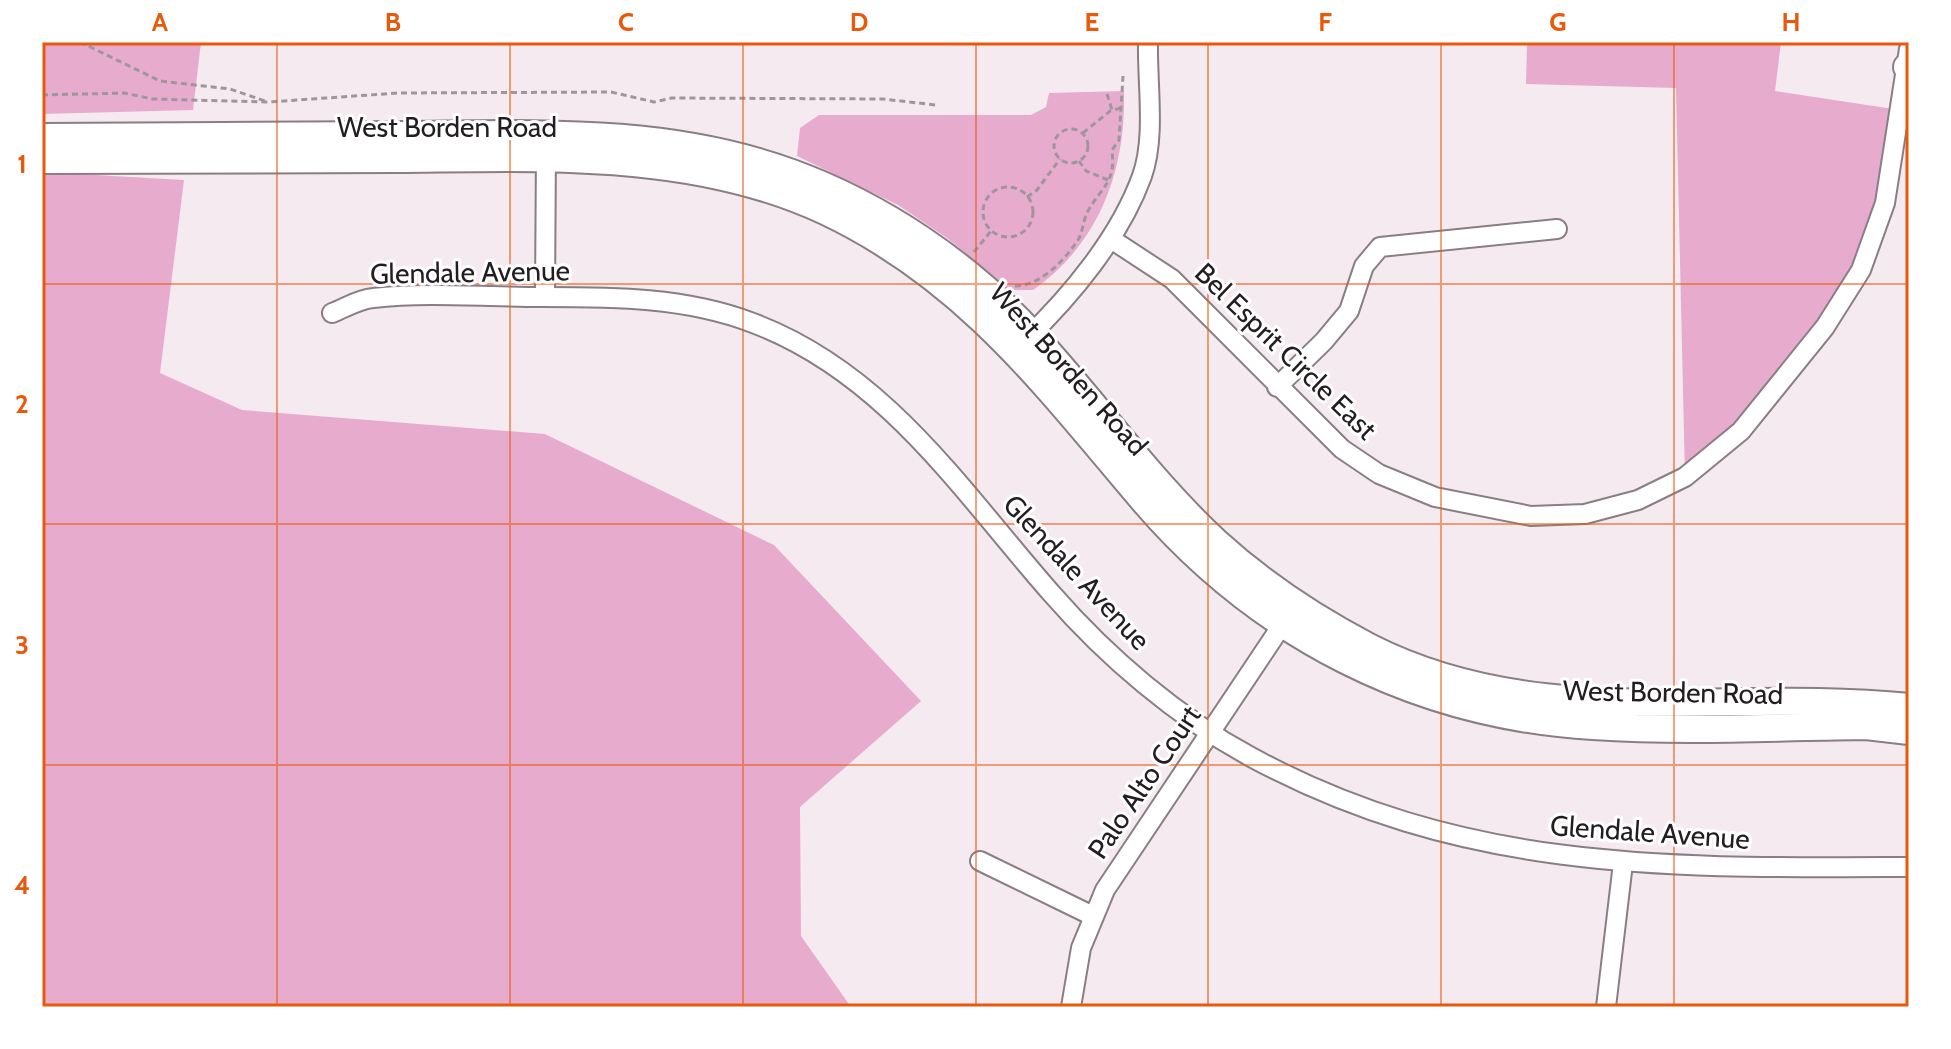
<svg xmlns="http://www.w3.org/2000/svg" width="1951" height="1049" viewBox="0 0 1951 1049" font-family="Cabin,sans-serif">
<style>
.green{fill:#e7abce}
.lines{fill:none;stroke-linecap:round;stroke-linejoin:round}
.street-casing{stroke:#897e84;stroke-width:22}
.secondary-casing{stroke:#897e84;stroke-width:30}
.path{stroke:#9f969b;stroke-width:3;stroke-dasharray:6 4;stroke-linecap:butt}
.street{stroke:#fff;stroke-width:18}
.secondary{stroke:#fff;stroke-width:26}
.grid{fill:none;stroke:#e8590c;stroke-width:2;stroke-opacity:0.55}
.labels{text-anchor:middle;stroke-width:6;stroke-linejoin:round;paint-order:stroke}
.street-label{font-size:28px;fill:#221d20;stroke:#fff}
.neatline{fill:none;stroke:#e8590c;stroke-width:3}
.grid-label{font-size:26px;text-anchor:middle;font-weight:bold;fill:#e8590c}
</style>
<rect width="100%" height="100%" fill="#f6eaf1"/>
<g class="green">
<polygon points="42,42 201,42 193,110 42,114"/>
<polygon points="1527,42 1781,42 1775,91 1900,110 1885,203 1825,327 1685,477 1676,88 1526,84"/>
<path d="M 1124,91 C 1126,170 1100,243 1033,290 L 1010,290 L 947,238 L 898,205 L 797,156 L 800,128 L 819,115 L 1031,115 L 1046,107 L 1049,93 Z"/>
<polygon points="42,172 184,180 160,373 242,410 545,434 774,545 921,701 800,807 801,936 851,1007 42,1007"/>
</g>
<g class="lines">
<g class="street-casing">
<g id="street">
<polyline points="1111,239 1172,279 1342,449 1379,474 1435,497 1531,516 1585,514 1638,500 1685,477 1741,431 1825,327 1861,270 1885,203 1909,49"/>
<polyline points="545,297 546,148"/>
<path d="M 332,313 C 345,308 359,299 373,298 C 428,292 487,297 542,297 C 613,297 686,297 753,323 C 886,373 962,492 1052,594 C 1107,657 1177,717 1251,757 C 1465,873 1673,868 1909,867"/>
<path d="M 1025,340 C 1071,296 1120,237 1142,176 C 1156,137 1147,84 1148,42"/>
<polyline points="1277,387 1324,341 1349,311 1364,266 1380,247 1557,229"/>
<polyline points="980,861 1093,916"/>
<polyline points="1071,1007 1081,948 1105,890 1288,616"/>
<polyline points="1606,1007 1623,863"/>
</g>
</g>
<g class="secondary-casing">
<g id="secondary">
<polyline points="1907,67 1909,67"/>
<path d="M 42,137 C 163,136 283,136 404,135 C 536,134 667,127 792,173 C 882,206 966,263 1031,333 C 1094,401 1148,479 1216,542 C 1261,583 1315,619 1369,647 C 1540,734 1727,688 1909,707"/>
<path d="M 42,160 C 160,159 278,159 396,159 C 539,158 692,149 825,211 C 967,278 1046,386 1144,501 C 1259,635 1416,716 1593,726 C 1683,732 1776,727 1866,726 L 1909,731"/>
</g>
</g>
<g class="path">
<polyline points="80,42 160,81 230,89 265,101"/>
<polyline points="1107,94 1112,110"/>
<polyline points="42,95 124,93 153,99 269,102 398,93 611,92 654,102 672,98 883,99 936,105"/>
<circle cx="1071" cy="146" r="17"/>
<polyline points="1083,133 1110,111 1121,108"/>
<polyline points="1079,161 1086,171 1108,180"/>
<circle cx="1008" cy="212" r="25"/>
<polyline points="1027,197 1037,190 1060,159"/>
<polyline points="974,252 991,231"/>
<path d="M 1015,286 C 1040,286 1064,261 1078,240 C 1083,232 1083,220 1088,211 C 1102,186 1116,183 1112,150 L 1119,140 L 1123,76"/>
</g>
<use href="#street" class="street"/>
<use href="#secondary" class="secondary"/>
</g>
<path class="grid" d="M 277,42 L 277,1007M 510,42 L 510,1007M 743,42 L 743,1007M 976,42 L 976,1007M 1208,42 L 1208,1007M 1441,42 L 1441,1007M 1674,42 L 1674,1007M 42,284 L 1909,284M 42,524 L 1909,524M 42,765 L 1909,765"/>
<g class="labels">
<g class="street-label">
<text x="447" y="137">West Borden Road</text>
<text transform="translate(470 272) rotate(-1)" y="10">Glendale Avenue</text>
<text transform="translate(1286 351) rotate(44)" y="10">Bel Esprit Circle East</text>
<text transform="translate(1069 369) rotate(48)" y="10">West Borden Road</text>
<text transform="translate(1077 572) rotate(47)" y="10">Glendale Avenue</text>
<text transform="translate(1673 692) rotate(1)" y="10">West Borden Road</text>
<text transform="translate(1144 782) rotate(-56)" y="10">Palo Alto Court</text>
<text transform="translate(1650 832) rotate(4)" y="10">Glendale Avenue</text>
</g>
</g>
<rect width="1951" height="1049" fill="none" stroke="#ffffff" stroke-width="88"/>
<rect x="44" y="44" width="1863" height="961" class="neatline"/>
<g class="grid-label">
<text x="160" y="31">A</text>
<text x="393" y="31">B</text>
<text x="626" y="31">C</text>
<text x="859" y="31">D</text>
<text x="1092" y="31">E</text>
<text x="1325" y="31">F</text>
<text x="1558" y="31">G</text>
<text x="1791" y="31">H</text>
<text x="22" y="173">1</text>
<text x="22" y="413">2</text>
<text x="22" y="654">3</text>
<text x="22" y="894">4</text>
</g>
</svg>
